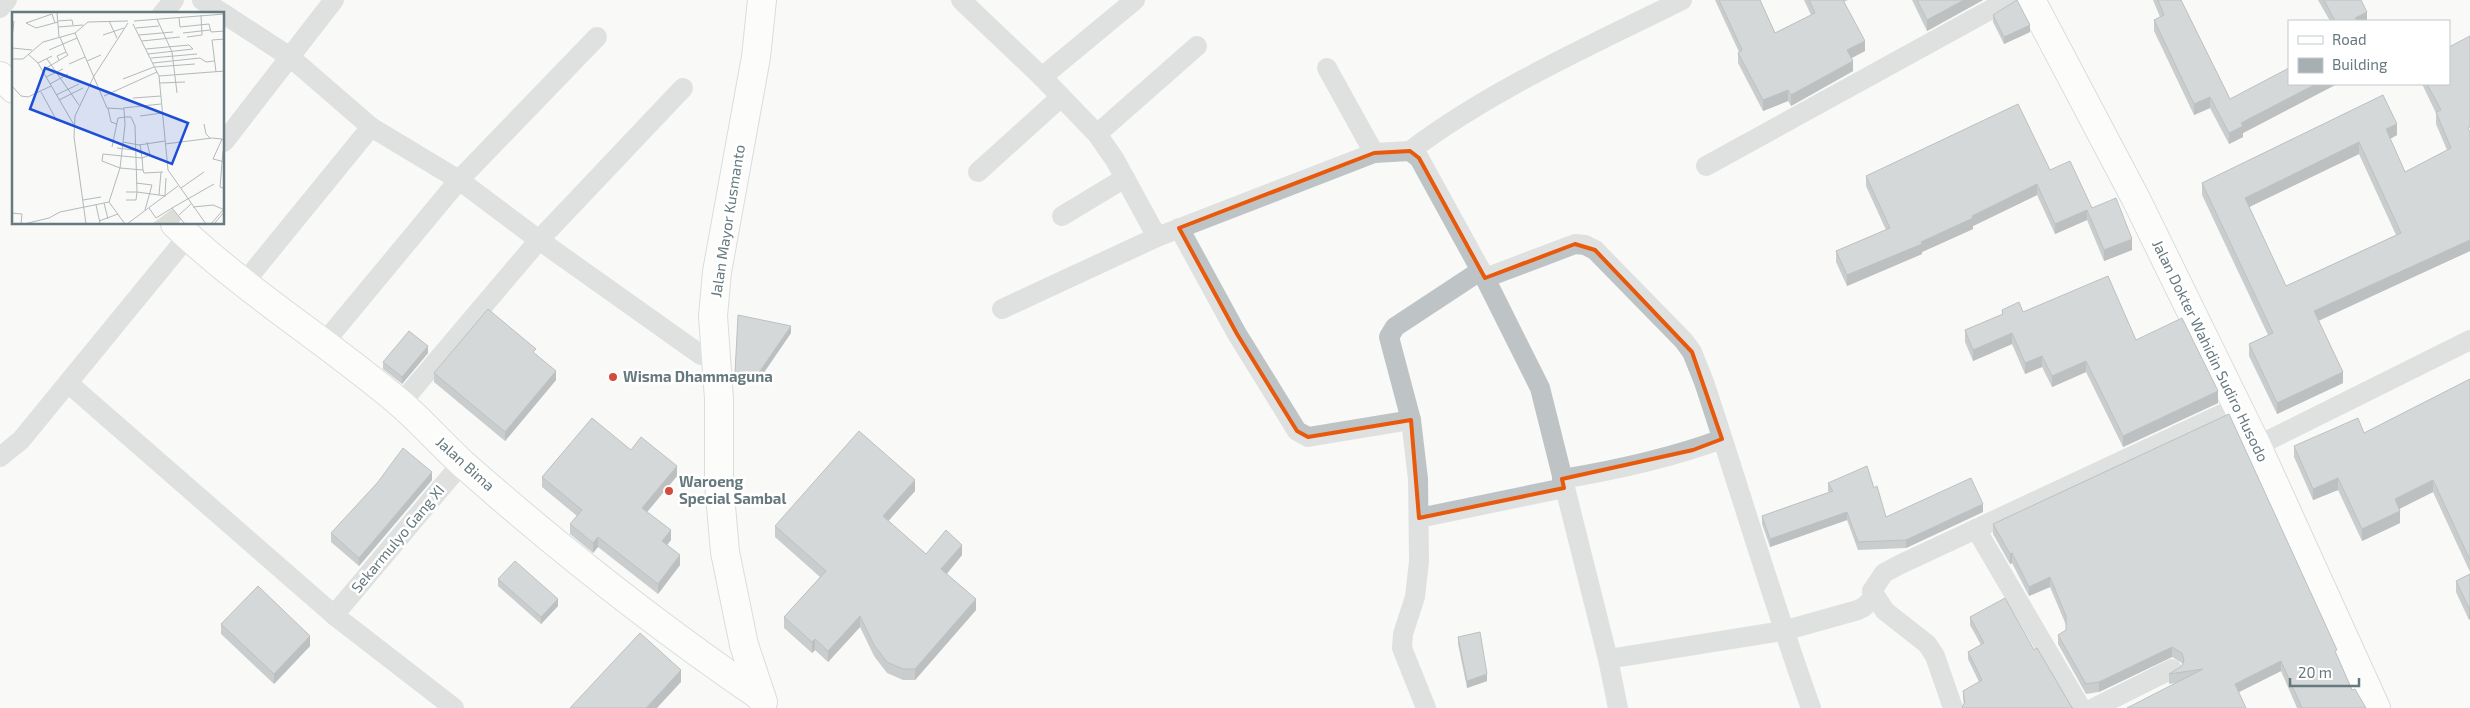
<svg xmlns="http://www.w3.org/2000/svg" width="2470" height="708" viewBox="0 0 2470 708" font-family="'Exo 2',sans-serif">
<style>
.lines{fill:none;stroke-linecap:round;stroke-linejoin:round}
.secondary-casing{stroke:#b3babd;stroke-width:30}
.street{stroke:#bec4c6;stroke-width:20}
.secondary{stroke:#fff;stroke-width:28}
.wall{fill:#8f979a;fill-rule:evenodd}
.shaded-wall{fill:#747b7d}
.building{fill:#a6b0b3;stroke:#747b7d;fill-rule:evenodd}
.marked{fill:none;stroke:#e8590c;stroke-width:4;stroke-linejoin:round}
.poi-dot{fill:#d44a3d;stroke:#fff;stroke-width:2}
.labels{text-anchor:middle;stroke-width:5;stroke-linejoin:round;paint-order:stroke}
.street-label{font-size:15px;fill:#66797f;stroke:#fff}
.poi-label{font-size:15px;font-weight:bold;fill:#66797f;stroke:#fff;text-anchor:start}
.inset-road{fill:none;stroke:#b1babc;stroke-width:1}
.view{fill:#1d4ed8;fill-opacity:0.15;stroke:#1d4ed8;stroke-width:2.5}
.inset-edge{fill:none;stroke:#66797f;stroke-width:2.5}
</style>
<rect width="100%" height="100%" fill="#f9f9f7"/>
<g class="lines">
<g class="secondary-casing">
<g id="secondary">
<polyline points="762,0 756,57 717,272 713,316 719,399 719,483 725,552 744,645 763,702"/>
<polyline points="2031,0 2136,199 2257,446 2376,708"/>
<polyline points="0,76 14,89"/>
<path d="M 175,224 C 245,291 327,341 400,403 C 422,422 441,444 463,464 C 557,547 657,626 761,697"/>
</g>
</g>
<g class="street">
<polyline points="202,0 224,14"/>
<polyline points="961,0 1042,77 1097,134 1115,160 1157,237 1374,153 1410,151 1419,158 1485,278 1540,388 1608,659 1618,708"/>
<polyline points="0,8 7,0"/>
<polyline points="162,14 174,0"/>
<polyline points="224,14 290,57 371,127 459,180 539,240 701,355 716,358"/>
<polyline points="1327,68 1374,153"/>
<polyline points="1042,77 1135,0"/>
<polyline points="1097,134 1197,46"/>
<polyline points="224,142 334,0"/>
<path d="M 1410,151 C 1492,89 1590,46 1682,0"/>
<polyline points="1706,166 2008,0"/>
<polyline points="978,172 1061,97"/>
<polyline points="1062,216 1125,178"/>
<polyline points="1179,228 1237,334 1297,431 1308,437 1411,420"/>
<path d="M 1485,278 L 1575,244 L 1585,245 L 1595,250 L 1684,341 L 1692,352 L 1704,382 C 1740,490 1772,600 1811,708"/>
<polyline points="243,284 371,127"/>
<polyline points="1002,309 1157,237"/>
<polyline points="323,344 459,180 597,37"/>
<polyline points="68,383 334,615 454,708"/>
<polyline points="401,403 539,240 683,88"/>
<polyline points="2257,446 2470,340"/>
<polyline points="0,457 21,440 188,236"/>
<path d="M 1562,479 C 1616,470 1671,458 1722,439"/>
<polyline points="1419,518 1564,488"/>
<polyline points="1976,529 2081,708"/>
<polyline points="1872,591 1885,611 1927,644 1935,656 1953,708"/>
<polyline points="334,615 462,463"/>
<polyline points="1608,659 1783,631 1858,610 1864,607 1873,598 1872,591 1884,573 1901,564 2237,407"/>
<polyline points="1426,708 1402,648 1403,634 1415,597 1419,561 1418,479 1411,420 1389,337 1395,327 1480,271"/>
<polyline points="2094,708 2172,669"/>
</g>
<use href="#secondary" class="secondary"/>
</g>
<g class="wall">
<polygon points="1715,0 1760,0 1775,33 1811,15 1804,0 1848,0 1844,2 1865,51 1852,58 1853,71 1791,106 1788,101 1763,111 1738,63 1738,53 1739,52"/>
<polygon points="1912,0 1983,0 1927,31"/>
<polygon points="2153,0 2181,0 2230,99 2289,84 2337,84 2243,133 2243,137 2229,144 2210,108 2194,115 2154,31 2154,20 2160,17"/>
<polygon points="2318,0 2361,0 2367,21 2330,21"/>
<polygon points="1993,15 2030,32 2004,44 1993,22"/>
<path d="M 2422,84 L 2449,84 L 2470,251 L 2318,320 L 2343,383 L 2277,414 L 2249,356 L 2249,344 L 2268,335 L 2202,195 L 2202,183 L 2383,95 L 2397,135 L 2390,139 L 2405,172 L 2447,150 L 2436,124 L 2436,113 ZM 2359,154 L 2396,235 L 2286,286 L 2249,207 Z"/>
<polygon points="2050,170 2092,208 2132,250 2104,261 2087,220 2055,234 2037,195 1973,226 1973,229 1922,252 1922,254 1847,286 1836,262 1836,251 1886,230 1866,186 1866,176"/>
<polygon points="2002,310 2023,312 2136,340 2218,403 2123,447 2086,372 2052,387 2042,367 2025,374 2012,344 1973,361 1965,342 1965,330 2002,315"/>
<polygon points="791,333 758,381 735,380 735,373"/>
<polygon points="428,353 402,384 383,369 383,362"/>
<polygon points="536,354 556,380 505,441 434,382 434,373"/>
<polygon points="2470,379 2470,572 2433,492 2399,509 2400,523 2362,541 2338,490 2313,500 2294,457 2294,446 2364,433"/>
<polygon points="631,450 677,476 647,512 671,540 667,545 680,565 658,594 598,547 593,553 570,534 570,524 577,516 542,487 542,477"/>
<polygon points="432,480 359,566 331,542 331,533"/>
<polygon points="1828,483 1874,488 1886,517 1983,512 1906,548 1858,550 1847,520 1770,547 1762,524 1762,516 1829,492 1828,491"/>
<polygon points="915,491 888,521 926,554 962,555 947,574 976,610 915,680 903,680 887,673 874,656 860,627 828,662 815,650 812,653 784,628 784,617 820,577 775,537 775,526"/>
<polygon points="1993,524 2337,655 2352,690 2366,708 2297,708 2281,671 2239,692 2177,683 2169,684 2169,674 2182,666 2182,663 2172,657 2099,692 2086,694 2058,644 2058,635 2066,630 2066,625 2050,587 2029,596 2012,563 2010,564 1993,534"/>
<polygon points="2470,574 2469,620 2456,592 2456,581"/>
<polygon points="498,579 558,606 541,624 498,586"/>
<polygon points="1970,617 2034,650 2071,706 2073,708 1962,708 1964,704 1963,699 1963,691 1979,682 1968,659 1968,652 1981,645 1970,625"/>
<polygon points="221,624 310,646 274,684 221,634"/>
<polygon points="1458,637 1487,681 1467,688 1458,644"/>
</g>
<g class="shaded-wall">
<polygon points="1964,0 1983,0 1927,31 1927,20"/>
<polygon points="2367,12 2367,21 2355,21 2355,18"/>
<polygon points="2030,25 2030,32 2004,44 2004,37"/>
<polygon points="1865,41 1865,51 1847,60 1847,50"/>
<polygon points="1853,61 1853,71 1791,106 1791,95"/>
<polygon points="2316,84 2337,84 2243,133 2243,137 2229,144 2229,133 2241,123"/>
<polygon points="1788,90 1788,101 1763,111 1763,100"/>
<polygon points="2210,97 2210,108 2194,115 2194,104"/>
<polygon points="2397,124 2397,135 2386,141 2386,129"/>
<polygon points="2359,142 2359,154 2245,209 2245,198"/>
<polygon points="2037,184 2037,195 1973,226 1973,229 1922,252 1922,254 1847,286 1847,275"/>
<polygon points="2087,210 2087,220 2055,234 2055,224"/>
<polygon points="2132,239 2132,250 2104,261 2104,250"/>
<polygon points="2470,240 2470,251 2314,323 2314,311"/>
<polygon points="791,326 791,333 758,381 758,374"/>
<polygon points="2012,333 2012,344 1973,361 1973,350"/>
<polygon points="428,346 428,353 402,384 402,377"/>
<polygon points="2042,356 2042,367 2025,374 2025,363"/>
<polygon points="2086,361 2086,372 2052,387 2052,376"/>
<polygon points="556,371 556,380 505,441 505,432"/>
<polygon points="2343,372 2343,383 2277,414 2277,403"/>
<polygon points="2218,391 2218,403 2123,447 2123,436"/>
<polygon points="677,466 677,476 642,518 642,508"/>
<polygon points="432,472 432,480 359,566 359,558"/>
<polygon points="2338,478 2338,490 2313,500 2313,489"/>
<polygon points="915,480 915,491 883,527 883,516"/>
<polygon points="2433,480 2433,492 2395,511 2395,499"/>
<polygon points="1983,504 1983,512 1906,548 1906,540"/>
<polygon points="2400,511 2400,523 2362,541 2362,529"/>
<polygon points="1847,512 1847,520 1770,547 1770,539"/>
<polygon points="671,530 671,540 662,551 662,541"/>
<polygon points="598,537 598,547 593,553 593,543"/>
<polygon points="962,545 962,555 941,580 941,569"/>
<polygon points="2012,553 2012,563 2010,564 2010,554"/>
<polygon points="680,555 680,565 658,594 658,584"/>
<polygon points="2050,577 2050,587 2029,596 2029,587"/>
<polygon points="558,599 558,606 541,624 541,617"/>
<polygon points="976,599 976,610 915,680 915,669"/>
<polygon points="2470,607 2470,619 2469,620 2469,608"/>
<polygon points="860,616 860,627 828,662 828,651"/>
<polygon points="310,636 310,646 274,684 274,674"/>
<polygon points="815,639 815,650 812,653 812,642"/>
<polygon points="2172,647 2172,657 2099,692 2099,682"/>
<polygon points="2281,661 2281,671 2235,694 2235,684"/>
<polygon points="681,670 681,682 657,708 646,708"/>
<polygon points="1487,674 1487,681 1467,688 1467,681"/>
</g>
<g class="building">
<polygon points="1719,0 1760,0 1775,33 1815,13 1809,0 1843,0 1865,41 1847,50 1853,61 1791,95 1788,90 1763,100 1738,53 1742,50"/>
<polygon points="1917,0 1964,0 1927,20"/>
<polygon points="2017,0 2030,25 2004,37 1993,15"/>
<polygon points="2158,0 2181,0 2230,99 2289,68 2289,84 2316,84 2241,123 2243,126 2229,133 2210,97 2194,104 2154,20 2164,15"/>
<polygon points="2324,0 2361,0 2367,12 2355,18 2357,21 2335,21"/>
<path d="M 2470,36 L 2470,127 L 2468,128 L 2470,132 L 2470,240 L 2314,311 L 2343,372 L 2277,403 L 2249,344 L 2273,333 L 2202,183 L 2383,95 L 2397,124 L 2386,129 L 2405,172 L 2451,148 L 2436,112 L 2441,110 L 2427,84 L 2449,84 L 2449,47 ZM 2359,142 L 2401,233 L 2286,286 L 2245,198 Z"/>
<polygon points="2018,104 2050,170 2070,161 2092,208 2116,198 2132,239 2104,250 2087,210 2055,224 2037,184 1972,216 1973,218 1921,242 1922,244 1847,275 1836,251 1890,228 1866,176"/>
<polygon points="2108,276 2136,340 2182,318 2218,391 2123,436 2086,361 2052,376 2042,356 2025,363 2012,333 1973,350 1965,330 2003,314 2002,310 2019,302 2023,312"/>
<polygon points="488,309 536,349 533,352 556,371 505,432 434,373"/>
<polygon points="738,315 791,326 758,374 735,373"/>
<polygon points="409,331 428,346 402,377 383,362"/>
<polygon points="2470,379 2470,560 2433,480 2395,499 2400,511 2362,529 2338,478 2313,489 2294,446 2358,418 2364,433"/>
<polygon points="2229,414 2337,650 2335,651 2352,690 2355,689 2366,708 2302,708 2281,661 2235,684 2246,708 2127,708 2203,669 2169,674 2182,666 2184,660 2182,653 2172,647 2099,682 2086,684 2058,635 2066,630 2066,616 2050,577 2029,587 2012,553 2010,554 1993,524"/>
<polygon points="592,418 631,450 641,437 677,466 642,508 671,530 662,541 680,555 658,584 598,537 593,543 570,524 582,510 542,477"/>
<polygon points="859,431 915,480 883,516 926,554 946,530 962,545 941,569 976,599 915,669 903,669 887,662 874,645 860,616 828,651 815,639 812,642 784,617 826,571 775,526"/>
<polygon points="403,448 432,472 359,558 331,533 378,482"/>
<polygon points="1867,466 1874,488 1877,486 1886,517 1971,478 1983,504 1906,540 1858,542 1847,512 1770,539 1762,516 1833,491 1828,483"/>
<polygon points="515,561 558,599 541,617 498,579"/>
<polygon points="2470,574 2470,607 2469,608 2456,581"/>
<polygon points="258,586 310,636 274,674 221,624"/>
<polygon points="2005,598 2034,650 2037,648 2071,706 2073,708 1963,708 1962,707 1965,702 1963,691 1982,680 1968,652 1984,643 1970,617"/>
<polygon points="1480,632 1487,674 1467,681 1458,637"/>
<polygon points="640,633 681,670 646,708 570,708"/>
</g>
<path d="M0 0H2470V708H0ZM 1410,151 L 1419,158 L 1485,278 L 1575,244 L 1595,250 L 1692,352 L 1722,439 L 1693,450 L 1562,479 L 1564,488 L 1419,518 L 1411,420 L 1308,437 L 1297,431 L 1237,334 L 1179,228 L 1374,153 Z" fill="#f9f9f7" fill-opacity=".55" fill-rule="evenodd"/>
<path class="marked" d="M 1410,151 L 1419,158 L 1485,278 L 1575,244 L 1595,250 L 1692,352 L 1722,439 L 1693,450 L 1562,479 L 1564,488 L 1419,518 L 1411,420 L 1308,437 L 1297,431 L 1237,334 L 1179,228 L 1374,153 Z"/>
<g class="poi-dot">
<circle cx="613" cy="377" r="5"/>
<circle cx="669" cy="491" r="5"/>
</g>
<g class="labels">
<g class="street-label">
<text transform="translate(728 221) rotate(-81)" y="5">Jalan Mayor Kusmanto</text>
<text transform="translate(2210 351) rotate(64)" y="5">Jalan Dokter Wahidin Sudiro Husodo</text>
<text transform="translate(465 464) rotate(42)" y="5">Jalan Bima</text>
<text transform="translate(398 539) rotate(-50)" y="5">Sekarmulyo Gang XI</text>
</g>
<g class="poi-label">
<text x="623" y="382">Wisma Dhammaguna</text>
<text x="679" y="487">Waroeng<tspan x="679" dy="17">Special Sambal</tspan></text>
</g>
</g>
<g transform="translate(12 12)">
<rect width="212" height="212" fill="#f9f9f7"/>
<path d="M 160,197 L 169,207 L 166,212 L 140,212 Z" fill="#daded7"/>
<path class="inset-road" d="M 45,1 L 47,25M 167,6 L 168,15 L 197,12 L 199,20 L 213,19M 145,7 L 160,40 L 165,81M 46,9 L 60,8 L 61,13M 97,9 L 105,26M 122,9 L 213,2M 43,11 L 40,2 L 14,11 L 24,16 L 46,10M 121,12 L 147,64 L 156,158 L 194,212M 46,15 L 71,13M 124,16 L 147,14M 63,21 L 95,96 L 112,97 L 113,113 L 108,156 L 97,190 L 113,212M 171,21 L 198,18M 91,23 L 112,16M 127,23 L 161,20M 175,25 L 190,23 L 189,3M 0,26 L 2,9M 130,29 L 168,25M 0,36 L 20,38M 134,37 L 177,33 L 181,37 L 136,42M 37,38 L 65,26M 16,42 L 26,51 L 62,113M 139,46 L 185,42M 0,47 L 11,47 L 31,30 L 63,21 L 76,10 L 116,9M 35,47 L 67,93M 47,48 L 45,44 L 54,40 L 48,25M 75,49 L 89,43M 26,51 L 40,44M 141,51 L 188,46 L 194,50 L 202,49M 57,52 L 73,45M 143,55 L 183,52M 31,58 L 56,43 L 54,40M 204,60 L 200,28 L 213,27M 147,64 L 213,59M 34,65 L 51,57M 111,67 L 142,55M 148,71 L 173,70M 38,72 L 56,62M 0,74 L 9,84 L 16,85 L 39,74M 29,80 L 45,109M 44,83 L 67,72M 92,84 L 145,60M 121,86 L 149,84M 47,88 L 71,76M 96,96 L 99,110 L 105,112M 111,96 L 149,92M 128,104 L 150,101M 113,105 L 119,105 L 123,114 L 125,180 L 154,184M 192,112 L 194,122 L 198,126M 213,129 L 210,127 L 201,147 L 213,150M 111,130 L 127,133 L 153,129M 128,132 L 130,146 L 138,143 L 135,130M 153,132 L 200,126 L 210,127M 100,135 L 106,106 L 113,105M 105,136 L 122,138M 211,139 L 208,175 L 213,177M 91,142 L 130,146 L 131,158 L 108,156 L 90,149 ZM 131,158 L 132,161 L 151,160M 124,171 L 140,173 L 133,198M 169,176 L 192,160M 147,183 L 149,160M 153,183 L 154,166M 71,188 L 89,185M 114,188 L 124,188 L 125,180 L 114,180M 92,191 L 96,207M 84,193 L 88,211M 181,195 L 201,193 L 213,198M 137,196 L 144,206 L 160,196 L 173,212M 160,196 L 202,172M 0,201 L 10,202 L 9,212M 167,203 L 179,192M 87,209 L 106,202M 12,212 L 37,206 L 48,200 L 97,190M 74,212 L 62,125 L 63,104 L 82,64 L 116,11M 115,212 L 166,174M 199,212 L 211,198M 202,212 L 213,199"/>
<path class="view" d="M 33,56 L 176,111 L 160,152 L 18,97 Z"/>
<rect width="212" height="212" class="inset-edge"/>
</g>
<rect x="2288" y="20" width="162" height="65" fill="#ffffff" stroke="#c2c9cc"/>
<rect x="2298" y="36" width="25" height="8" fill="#ffffff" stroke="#c2c9cc"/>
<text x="2332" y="45" font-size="15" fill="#66797f">Road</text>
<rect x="2298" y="58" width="25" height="15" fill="#a6b0b3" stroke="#c2c9cc"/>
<text x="2332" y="70" font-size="15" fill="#66797f">Building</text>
<path d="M2290 678v8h69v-8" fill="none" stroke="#66797f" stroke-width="2.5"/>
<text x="2298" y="678" font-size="15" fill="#66797f" stroke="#ffffff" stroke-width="4" paint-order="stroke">20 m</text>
</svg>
